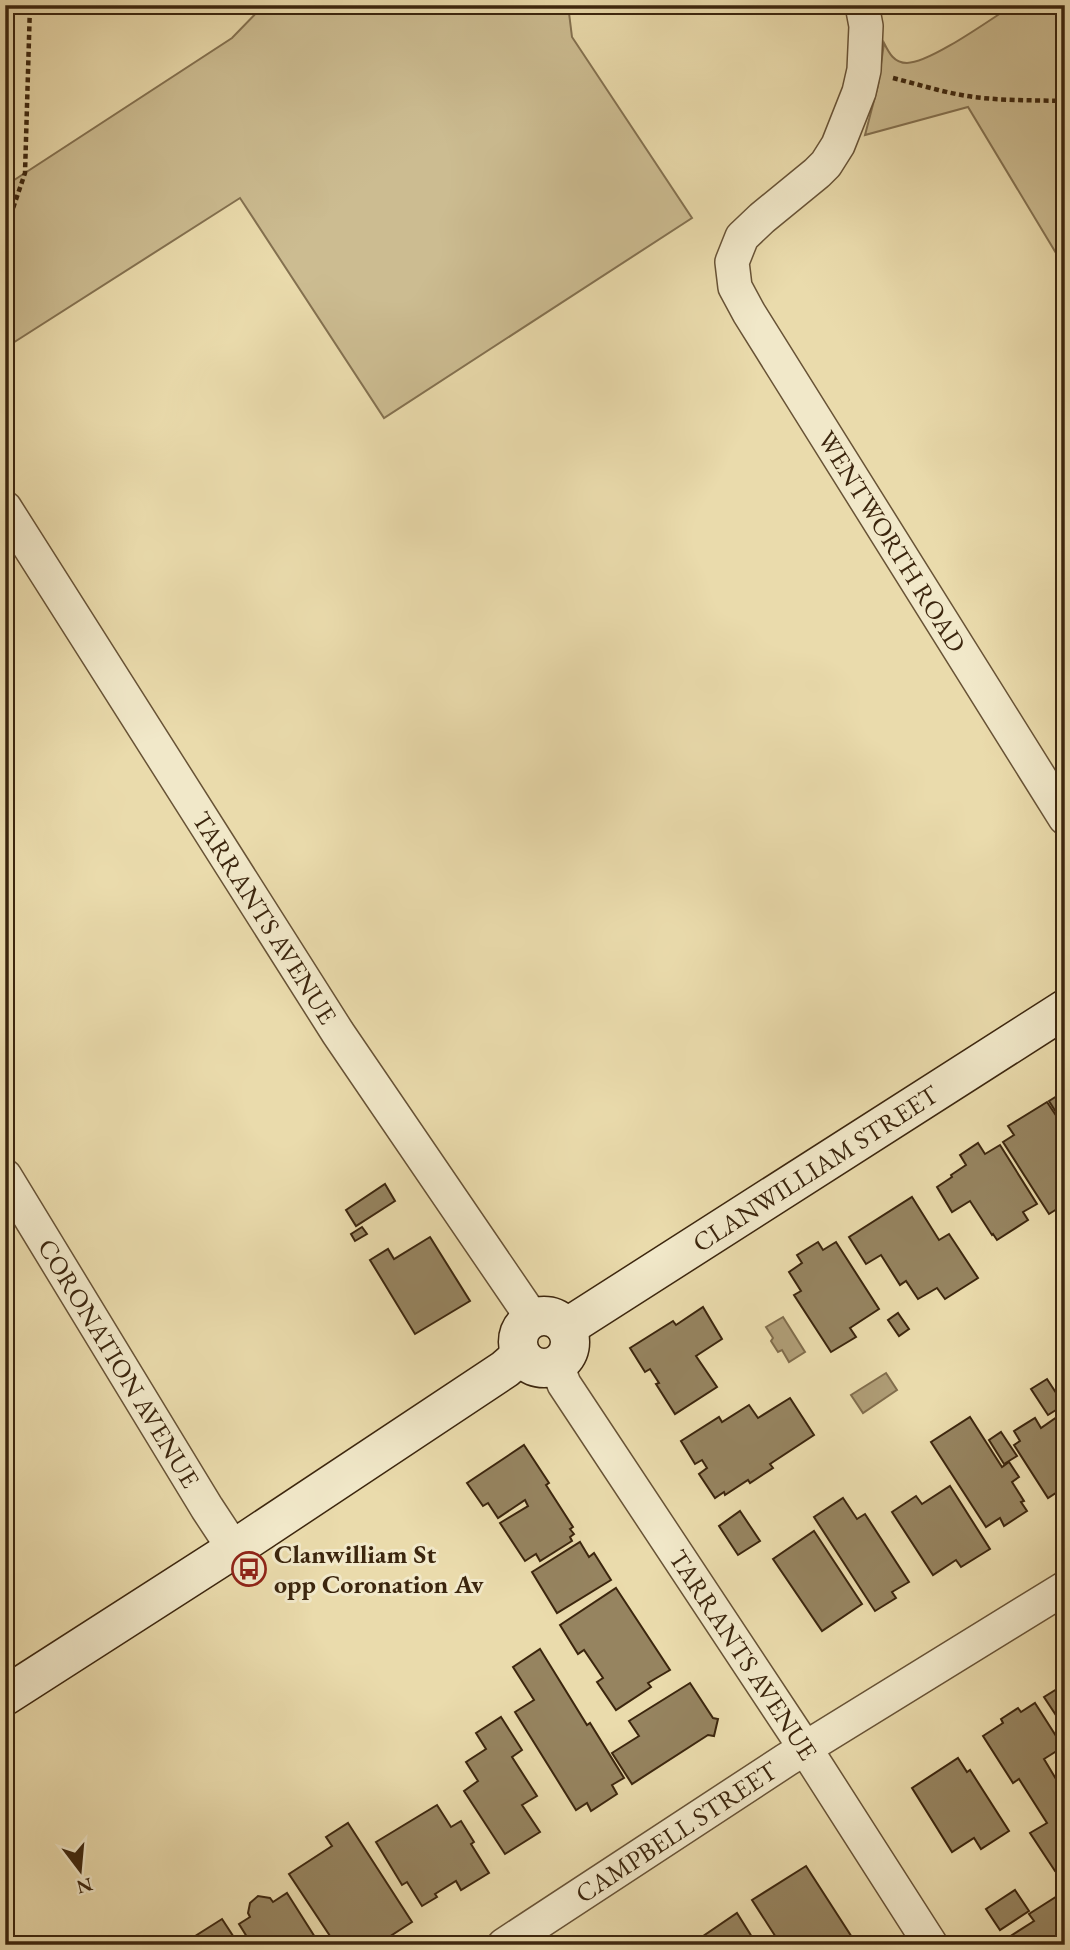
<svg xmlns="http://www.w3.org/2000/svg" width="1070" height="1950" viewBox="0 0 1070 1950" font-family="'EB Garamond',serif">
<style>
.green{fill:#ccbc91;stroke:#847150;stroke-width:2}
.water{fill:#af9d76;stroke:#816d4c;stroke-width:2}
.building{fill:#968460;stroke:#3c260e;stroke-width:2}
.lines{fill:none;stroke-linecap:round;stroke-linejoin:round}
.street-casing{stroke:#685336;stroke-width:36}
.secondary-casing{stroke:#3c260e;stroke-width:41}
.path{stroke:#3c260e;stroke-width:4.5;stroke-dasharray:5 3.5;stroke-linecap:butt}
.street{stroke:#f1e8c9;stroke-width:33}
.secondary{stroke:#f1e8c9;stroke-width:38}
.labels{text-anchor:middle;stroke-width:6;stroke-linejoin:round;paint-order:stroke}
.street-label{font-size:26px;fill:#3c260e;stroke:#f1e8c9}
.poi-label{font-size:26px;font-weight:bold;fill:#3c260e;stroke:#f1e8c9;text-anchor:start}
</style>
<rect width="100%" height="100%" fill="#eadbac"/>
<filter id="stains"><feTurbulence type="fractalNoise" baseFrequency=".00286" numOctaves="4"/><feColorMatrix values="0 0 0 0 .2 0 0 0 0 .09 0 0 0 0 .02 0 0 0 .5 -.17"/></filter>
<radialGradient id="worn" r=".72"><stop offset=".6" stop-color="#630" stop-opacity="0"/><stop offset="1" stop-color="#630" stop-opacity=".3"/></radialGradient>
<g class="green">
<polygon points="264,5 568,5 572,37 692,218 384,418 240,198 5,348 5,186 232,38"/>
<path d="M 1013,5 L 1065,5 L 1065,268 L 968,107 L 865,135 L 878,85 L 884,43 C 889,53 894,63 907,63 C 930,63 991,19 1013,5 Z"/>
</g>
<g class="water">
<polygon points="783,1317 805,1352 789,1362 782,1350 778,1352 771,1341 773,1338 766,1327"/>
<polygon points="886,1373 897,1390 863,1413 851,1395"/>
</g>
<g class="building">
<polygon points="1065,1091 1065,1125 1064,1125 1049,1101"/>
<polygon points="1047,1102 1065,1129 1065,1204 1049,1214 1003,1142 1014,1135 1008,1126"/>
<polygon points="978,1143 985,1154 1000,1145 1037,1204 1023,1212 1028,1220 997,1240 993,1234 992,1235 970,1201 952,1212 937,1187 952,1177 951,1175 966,1165 960,1155"/>
<polygon points="385,1184 395,1201 356,1226 346,1210"/>
<polygon points="912,1197 939,1240 949,1234 978,1278 945,1299 937,1288 918,1299 906,1281 900,1285 881,1255 866,1264 849,1237"/>
<polygon points="362,1227 367,1234 355,1241 351,1234"/>
<polygon points="430,1237 470,1301 415,1334 370,1260 388,1249 394,1259"/>
<polygon points="818,1242 823,1250 836,1242 879,1309 850,1328 856,1337 831,1352 794,1295 801,1291 789,1272 802,1263 797,1255"/>
<polygon points="703,1307 722,1339 696,1356 717,1387 675,1414 656,1384 659,1383 650,1369 645,1372 630,1348 673,1321 676,1325"/>
<polygon points="898,1313 909,1329 899,1336 888,1320"/>
<polygon points="1047,1379 1064,1405 1048,1415 1031,1389"/>
<polygon points="790,1398 814,1435 770,1464 773,1468 750,1483 748,1480 725,1495 724,1492 715,1498 699,1474 707,1468 702,1460 695,1464 681,1441 719,1417 722,1422 749,1405 758,1418"/>
<polygon points="970,1417 1002,1467 1009,1462 1019,1477 1012,1482 1024,1501 1021,1502 1027,1511 1004,1526 1000,1518 986,1527 931,1442"/>
<polygon points="1057,1417 1065,1430 1065,1487 1048,1498 1014,1445 1020,1441 1014,1431 1035,1418 1041,1428"/>
<polygon points="1001,1432 1017,1456 1004,1464 989,1440"/>
<polygon points="524,1445 549,1483 546,1485 573,1527 570,1529 574,1534 570,1537 572,1541 540,1561 536,1554 525,1561 500,1523 528,1506 525,1500 498,1518 488,1503 483,1506 467,1483"/>
<polygon points="950,1486 990,1549 961,1567 956,1560 933,1575 892,1512 916,1496 922,1504"/>
<polygon points="843,1498 857,1519 865,1514 909,1582 892,1592 896,1598 875,1611 814,1517"/>
<polygon points="740,1511 760,1541 738,1555 719,1526"/>
<polygon points="814,1531 862,1604 822,1631 773,1559"/>
<polygon points="580,1542 589,1557 594,1553 611,1580 557,1613 532,1572"/>
<polygon points="616,1588 670,1670 648,1683 651,1687 616,1710 597,1682 603,1678 584,1650 578,1654 560,1625"/>
<polygon points="540,1649 587,1725 590,1723 624,1778 612,1785 617,1794 591,1811 587,1803 576,1810 515,1712 534,1700 513,1667"/>
<polygon points="690,1683 713,1718 718,1719 714,1736 708,1735 632,1784 612,1753 639,1736 629,1721"/>
<polygon points="1065,1684 1065,1729 1044,1697"/>
<polygon points="1035,1703 1063,1747 1044,1759 1056,1779 1065,1773 1065,1865 1055,1871 1030,1833 1047,1823 1019,1779 1013,1783 983,1736 1003,1723 1001,1719 1018,1708 1021,1712"/>
<polygon points="501,1717 522,1750 512,1757 537,1796 522,1805 540,1832 505,1854 464,1791 478,1781 466,1762 486,1749 476,1733"/>
<polygon points="958,1758 967,1772 970,1770 1009,1831 981,1849 974,1838 952,1852 912,1788"/>
<polygon points="437,1805 451,1827 461,1821 474,1842 471,1844 489,1873 461,1890 456,1881 435,1894 437,1897 422,1906 407,1882 402,1885 376,1842"/>
<polygon points="348,1823 412,1922 378,1944 374,1938 364,1945 336,1945 289,1874 332,1846 326,1837"/>
<polygon points="806,1866 857,1945 781,1945 752,1900"/>
<polygon points="1015,1890 1029,1911 1000,1930 986,1909"/>
<polygon points="287,1893 320,1945 252,1945 239,1924 250,1917 248,1913 250,1903 258,1896 270,1898 273,1902"/>
<polygon points="1062,1893 1063,1894 1065,1893 1065,1945 1010,1945 1008,1942 1011,1940 1009,1937 1034,1921 1029,1914"/>
<polygon points="737,1913 757,1945 690,1945"/>
<polygon points="222,1919 239,1945 181,1945"/>
</g>
<g class="lines">
<g class="street-casing">
<g id="street">
<path id="s1" d="M 862,5 L 866,26 L 864,70 L 859,92 L 838,145 L 826,164 L 817,173 L 762,218 L 742,237 L 732,262 L 735,287 L 749,313 L 1065,818"/>
<path id="s2" d="M 5,508 L 338,1033 L 533,1319"/>
<path id="s3" d="M 5,1176 L 207,1508 L 234,1549"/>
<path id="s4" d="M 557,1365 L 564,1384 L 805,1748 L 931,1945"/>
<path id="s5" d="M 504,1945 L 786,1760 L 1065,1588"/>
</g>
</g>
<g class="secondary-casing">
<g id="secondary">
<circle cx="544" cy="1342" r="26"/>
<path id="s6" d="M 566,1328 L 1065,1009"/>
<polyline points="5,1696 234,1549 505,1369 521,1355"/>
</g>
</g>
<g class="path">
<path d="M 893,78 C 917,84 942,92 967,96 C 999,101 1032,100 1065,101"/>
<polyline points="5,232 25,173 30,5"/>
</g>
<use href="#street" class="street"/>
<use href="#secondary" class="secondary"/>
</g>
<defs>
<g id="bus-ring" transform="scale(1.75)"><circle r="9.5" fill="#f1e8c9" stroke="#8f2418" stroke-width="1.5"/><path d="M-5-6H5V4H4V6H2V4H-2V6H-4V4H-5ZM-3.5-4V0h7V-4ZM-3.5 1.2v1.5H-2V1.2ZM2 1.2v1.5H3.5V1.2Z" fill="#8f2418"/></g>
</defs>
<g fill-rule="evenodd">
<use href="#bus-ring" x="249" y="1569"/>
</g>
<g class="labels">
<g class="street-label">
<text dy="9" stroke="none"><textPath href="#s1" startOffset="630">WENTWORTH ROAD</textPath></text>
<text dy="9" stroke="none"><textPath href="#s2" startOffset="485">TARRANTS AVENUE</textPath></text>
<text dy="9" stroke="none"><textPath href="#s6" startOffset="296">CLANWILLIAM STREET</textPath></text>
<text dy="9" stroke="none"><textPath href="#s3" startOffset="219">CORONATION AVENUE</textPath></text>
<text dy="9" stroke="none"><textPath href="#s4" startOffset="345">TARRANTS AVENUE</textPath></text>
<text dy="9" stroke="none"><textPath href="#s5" startOffset="206">CAMPBELL STREET</textPath></text>
</g>
<g class="poi-label">
<text x="274" y="1563">Clanwilliam St<tspan x="274" dy="30">opp Coronation Av</tspan></text>
</g>
</g>
<rect width="1070" height="1950" fill="none" stroke="#eadbac" stroke-width="28"/>
<rect x="7" y="7" width="1056" height="1936" fill="none" stroke="#3c260e" stroke-width="3.5"/>
<rect x="14" y="14" width="1042" height="1922" fill="none" stroke="#3c260e" stroke-width="2"/>
<g transform="translate(80 1870) rotate(164)" stroke="#f1e8c9" stroke-width="5" paint-order="stroke">
<path d="M0-5L12 26L0 18L-12 26Z" fill="#3c260e"/>
<text y="-10" font-size="19" font-weight="bold" text-anchor="middle" fill="#3c260e">N</text>
</g>
<rect width="100%" height="100%" filter="url(#stains)"/>
<rect width="100%" height="100%" fill="url(#worn)"/>
</svg>
